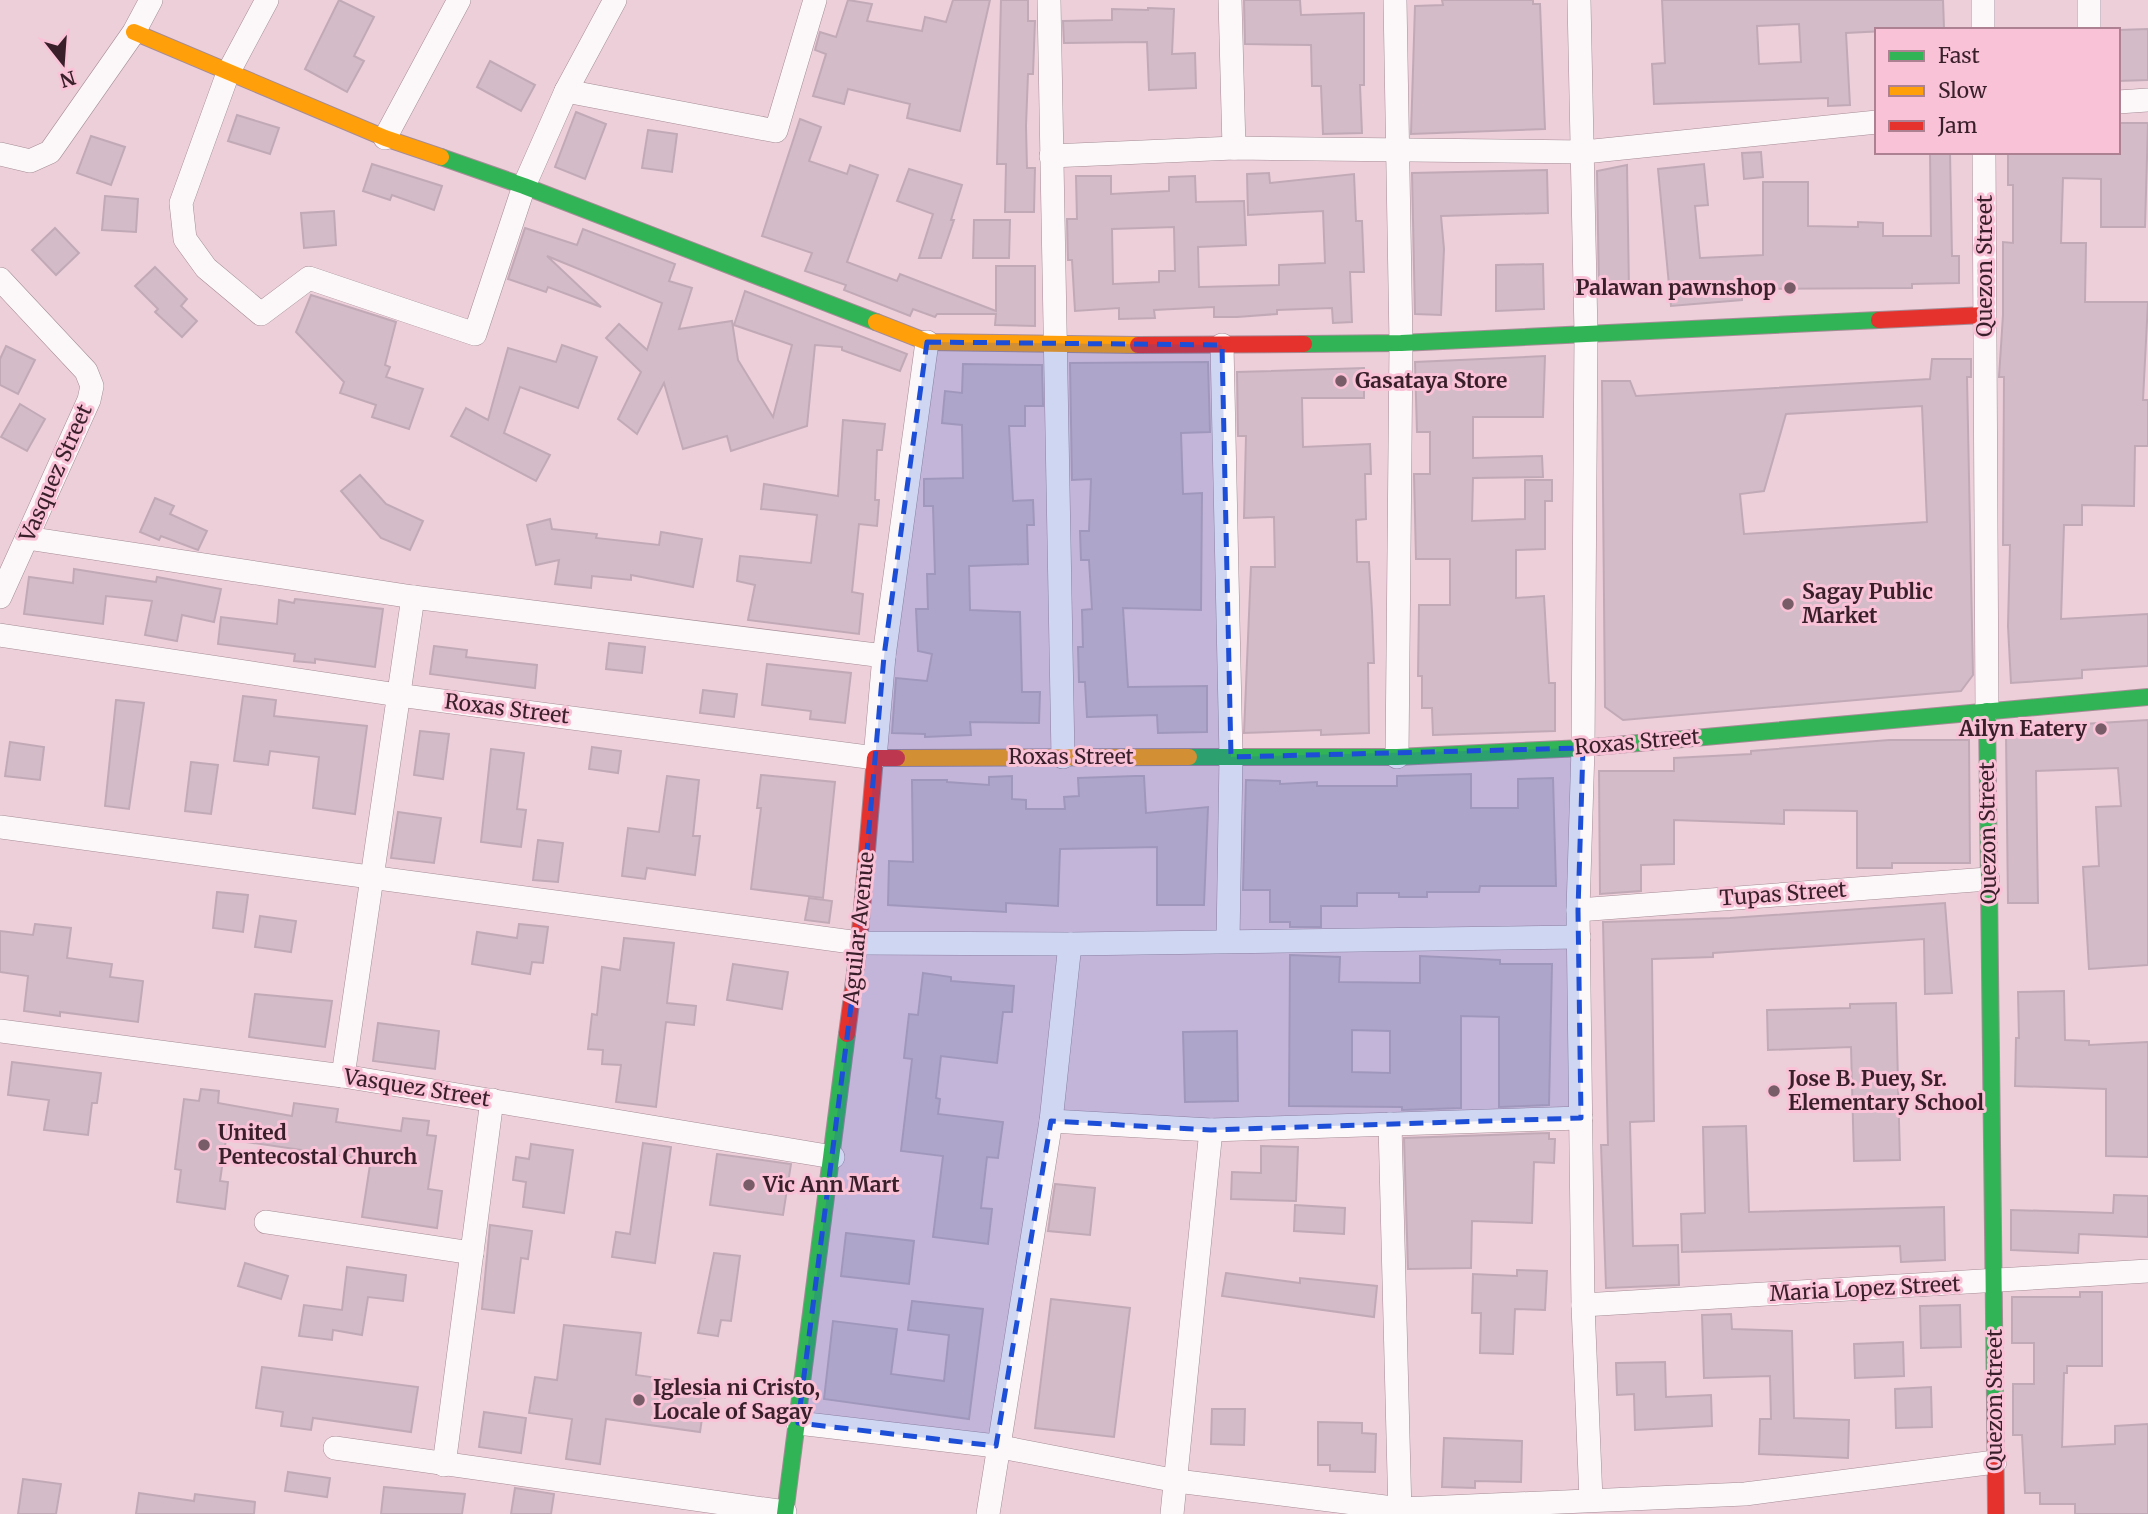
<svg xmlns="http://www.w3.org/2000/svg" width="2148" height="1514" viewBox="0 0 2148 1514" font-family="Merriweather,serif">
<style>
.building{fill:#d3bbc8;stroke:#c1aab6;stroke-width:2;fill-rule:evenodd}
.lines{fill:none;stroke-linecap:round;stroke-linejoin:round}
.street-casing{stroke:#a58c96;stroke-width:24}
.fast-casing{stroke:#a58c96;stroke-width:18}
.slow-casing{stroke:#a58c96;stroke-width:18}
.jam-casing{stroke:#a58c96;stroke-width:18}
.street{stroke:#fcf8f9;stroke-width:23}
.fast{stroke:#30b455;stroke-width:16}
.slow{stroke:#ff9f0a;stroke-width:16}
.jam{stroke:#e5322d;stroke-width:16}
.marked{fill:#1d4ed8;fill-opacity:0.2;stroke:#1d4ed8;stroke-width:5;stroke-dasharray:14 9;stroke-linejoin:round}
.poi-dot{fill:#785d68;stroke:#fac2d7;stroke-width:2.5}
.labels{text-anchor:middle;stroke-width:6;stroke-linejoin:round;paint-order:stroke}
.street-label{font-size:21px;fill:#391f2a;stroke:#fac2d7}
.poi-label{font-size:21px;font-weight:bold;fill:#391f2a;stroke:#fac2d7;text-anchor:start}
</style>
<rect width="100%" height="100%" fill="#edcfda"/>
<g class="building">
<polygon points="339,0 374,17 354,56 364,61 347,92 305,69"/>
<polygon points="848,0 872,4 867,21 922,31 925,17 946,22 953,0 990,0 960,131 907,118 910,104 848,89 844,104 813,96 826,54 815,50 820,32 836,37"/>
<polygon points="1001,0 1028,0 1028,21 1035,21 1033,74 1028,74 1026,126 1027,168 1035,168 1034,212 1005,212 1006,164 997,164"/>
<polygon points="1244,0 1300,0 1301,15 1364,13 1364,85 1360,85 1362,133 1323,134 1321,86 1312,86 1311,45 1245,44"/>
<polygon points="1442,0 1533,0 1533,4 1540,4 1545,129 1411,134 1415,6 1443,5"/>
<path d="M 1662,0 L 1943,0 L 1944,28 L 1846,33 L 1850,105 L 1828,106 L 1828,98 L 1654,104 L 1652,64 L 1665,63 ZM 1799,24 L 1801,62 L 1759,64 L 1757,26 Z"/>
<polygon points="1148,8 1174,9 1172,54 1195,53 1196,88 1149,90 1147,42 1064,43 1063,21 1112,20 1112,9 1148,10"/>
<polygon points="2148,29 2148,80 2118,81 2118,30"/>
<polygon points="490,61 535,85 521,111 477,87"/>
<polygon points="576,112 606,124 585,179 555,167"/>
<polygon points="237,115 279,128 270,154 228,141"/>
<polygon points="800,119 821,127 809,161 847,174 850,165 878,175 847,262 897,281 900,274 996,311 996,266 1035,266 1035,326 995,325 996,314 937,314 935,317 913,309 910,316 844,290 846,285 805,271 812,253 762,236"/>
<polygon points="2118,123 2148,123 2145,227 2101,227 2101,179 2063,178 2061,243 2086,243 2085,302 2148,302 2143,400 2148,400 2148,446 2135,446 2134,506 2082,505 2082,525 2064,525 2061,619 2148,614 2148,666 2082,670 2082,678 2011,683 2008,626 2010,545 2003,545 2004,377 1999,377 2003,315 2003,242 2013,243 2013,185 2008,185 2008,152 2118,152"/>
<polygon points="648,130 677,134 672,172 642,168"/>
<polygon points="91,136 125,147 111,185 77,173"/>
<polygon points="1761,152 1763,177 1744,179 1742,153"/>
<polygon points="1930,152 1950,152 1952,256 1959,256 1959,283 1912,284 1912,288 1742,289 1742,300 1671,306 1658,169 1704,164 1708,205 1695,206 1700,258 1763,255 1763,182 1808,182 1808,226 1858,227 1858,222 1883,223 1883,236 1931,236"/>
<polygon points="372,164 442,186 434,210 392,195 390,200 363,191"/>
<polygon points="1627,165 1629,290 1599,291 1597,171"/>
<polygon points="909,169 962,185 951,220 954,220 941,258 919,258 933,214 897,201"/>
<polygon points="1547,170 1548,213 1441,216 1444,249 1441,315 1415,314 1412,173"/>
<path d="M 1269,173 L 1270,183 L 1354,174 L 1356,221 L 1362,221 L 1364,272 L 1350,272 L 1352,322 L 1333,323 L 1332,308 L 1277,310 L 1277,314 L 1237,317 L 1214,317 L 1214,307 L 1154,310 L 1155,318 L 1119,319 L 1119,308 L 1075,311 L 1072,260 L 1068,260 L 1067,219 L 1077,219 L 1076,176 L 1111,176 L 1111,194 L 1169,191 L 1169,177 L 1195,176 L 1196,202 L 1244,201 L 1246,245 L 1198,247 L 1199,287 L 1279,285 L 1279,265 L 1325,263 L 1323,211 L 1248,215 L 1247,174 ZM 1174,227 L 1175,271 L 1159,271 L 1159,282 L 1113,284 L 1112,229 Z"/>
<polygon points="105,196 138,199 136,232 102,230"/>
<polygon points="334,211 336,245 304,248 301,213"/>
<polygon points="974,220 1010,220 1009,258 973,258"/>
<polygon points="55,228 79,253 56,275 32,250"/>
<polygon points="525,228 577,245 583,229 675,264 669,281 692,288 679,329 732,321 738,360 773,417 792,345 734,325 745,291 907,354 900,371 842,350 842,347 815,345 807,426 731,451 727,436 683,449 664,383 637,434 618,419 641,372 606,338 619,324 647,350 662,303 547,256 601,307 548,287 546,292 508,279"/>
<polygon points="1543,264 1544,309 1496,311 1496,265"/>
<polygon points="155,267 187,299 181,306 197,321 182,337 155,312 158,309 135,286"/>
<polygon points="311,295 396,322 385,365 390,367 386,377 423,389 409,429 372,417 376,405 340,393 344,382 296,332"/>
<polygon points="562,345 597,357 578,408 520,387 504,433 550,455 536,481 451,436 466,408 488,420 508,348 556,362"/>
<polygon points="6,346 35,360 18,394 0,385 0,359"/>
<polygon points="1545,356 1543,417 1473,417 1473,458 1542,456 1543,477 1473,478 1472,521 1525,519 1525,480 1552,480 1552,501 1545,501 1545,549 1516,550 1516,598 1544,596 1549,683 1555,683 1555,731 1433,735 1432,708 1422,708 1422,676 1418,676 1419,605 1450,605 1450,559 1416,559 1414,474 1430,474 1430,432 1417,432 1415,362"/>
<path d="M 1932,359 L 1971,359 L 1971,377 L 1967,377 L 1973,675 L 1961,691 L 1623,720 L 1605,707 L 1602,381 L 1630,381 L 1636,396 L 1930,379 ZM 1922,406 L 1927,522 L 1744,534 L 1740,494 L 1764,491 L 1786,414 Z"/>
<polygon points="1208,362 1210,432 1181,433 1183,494 1202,493 1201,610 1123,608 1128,687 1207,686 1207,732 1158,733 1157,715 1087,717 1085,682 1079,682 1078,647 1083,647 1082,610 1092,609 1089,560 1081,560 1080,531 1089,531 1091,479 1072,480 1070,363"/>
<polygon points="963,364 1042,365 1043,406 1025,406 1025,426 1009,426 1013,501 1033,500 1034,525 1027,525 1028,564 969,566 970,610 1020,612 1022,692 1040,692 1039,723 970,722 971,735 925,737 925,734 892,733 896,678 927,681 932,654 918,651 916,609 928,609 927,574 935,574 933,506 924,506 924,479 963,478 962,425 942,423 945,391 962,393"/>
<polygon points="1364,368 1364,398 1302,398 1303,447 1370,444 1371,474 1365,474 1366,519 1356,520 1357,562 1369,562 1372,611 1374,663 1368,663 1369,733 1321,735 1321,730 1244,733 1251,567 1275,567 1274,517 1244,518 1246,436 1238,436 1237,372"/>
<polygon points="20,404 45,419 27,451 1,437"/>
<polygon points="843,420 885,424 882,450 877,450 875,500 879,500 877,526 859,524 852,592 863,594 859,634 748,620 755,585 737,581 740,556 811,563 817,515 761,509 764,484 838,496"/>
<polygon points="360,475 386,504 423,521 410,550 381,538 341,491"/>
<polygon points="155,498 174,506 170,514 207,531 198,550 161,536 159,540 140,532"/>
<polygon points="550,519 552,529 597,534 596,538 659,545 661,532 702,539 693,587 631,575 631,580 592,576 591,588 555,584 559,560 536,565 527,525"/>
<polygon points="74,569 156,582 157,577 221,589 214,622 182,615 177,641 145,635 152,601 106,596 103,624 24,614 29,577 73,583"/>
<polygon points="295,599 383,609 375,667 315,659 315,663 294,661 295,654 218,644 221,617 277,624 279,600 294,603"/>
<polygon points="609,643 645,647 642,673 606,669"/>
<polygon points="434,646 467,650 466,657 537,665 535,688 430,674"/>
<polygon points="767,664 851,673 845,723 810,719 811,711 762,705"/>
<polygon points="703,690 737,694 734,717 700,713"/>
<polygon points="243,696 276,700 274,716 367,726 355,814 313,808 319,757 270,751 268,765 234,761"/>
<polygon points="116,700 144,703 129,809 105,806"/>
<polygon points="2148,720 2148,965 2089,969 2083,867 2099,866 2096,807 2121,806 2118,768 2036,771 2038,903 2008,903 2006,734 2083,733 2083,724"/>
<polygon points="420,731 449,734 443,779 414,775"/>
<polygon points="1889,740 1969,740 1970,863 1892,863 1892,868 1857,868 1857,811 1784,810 1784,824 1674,820 1674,864 1641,865 1641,891 1600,894 1599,771 1674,771 1674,758 1751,754 1751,751"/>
<polygon points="10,742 44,747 40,780 5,776"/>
<polygon points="592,747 621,751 618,773 589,769"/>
<polygon points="491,749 524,753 517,809 526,810 521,847 481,842"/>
<polygon points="191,762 218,765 211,814 185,811"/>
<polygon points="1471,774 1471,808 1518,808 1518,779 1553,778 1556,886 1480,886 1479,892 1427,892 1427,897 1399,897 1399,893 1357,893 1357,906 1321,906 1321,927 1290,927 1290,922 1270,922 1270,890 1243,890 1246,780 1280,781 1280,784 1317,782 1317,786 1397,786 1397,776"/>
<polygon points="761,775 835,782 823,898 751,889 761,808 757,808"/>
<polygon points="667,776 699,780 693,836 700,836 695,875 647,868 645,879 622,876 628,828 659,832"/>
<polygon points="1012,776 1012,799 1026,800 1026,809 1065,809 1064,797 1079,796 1078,778 1135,776 1144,776 1146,813 1208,807 1204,905 1157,905 1157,847 1060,849 1058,906 1006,903 1006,912 888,905 889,861 913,862 912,780 947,780 947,782 989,785 989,777"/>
<polygon points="398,812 441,818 434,863 391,858"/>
<polygon points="538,840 563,843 558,882 533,880"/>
<polygon points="217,892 248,895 243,932 213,928"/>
<polygon points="809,898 832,901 829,923 805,920"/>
<polygon points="1945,903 1952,993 1925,994 1924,939 1713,953 1713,957 1652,959 1654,1121 1630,1122 1633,1246 1678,1245 1679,1285 1606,1288 1601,1145 1608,1145 1603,922 1730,918"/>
<polygon points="260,916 296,921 291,952 255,947"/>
<polygon points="35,924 71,928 67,958 112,964 110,977 143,981 138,1022 60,1012 60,1016 24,1011 28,976 0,972 0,931 33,935"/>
<polygon points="519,924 548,927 543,963 532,962 530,974 472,964 477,932 517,938"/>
<polygon points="624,938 674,943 667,1003 696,1006 694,1025 666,1022 656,1107 616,1102 621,1065 602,1064 603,1050 588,1049 592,1014 597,1015 602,967 620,970"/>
<path d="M 1290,955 L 1340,957 L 1339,982 L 1420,983 L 1420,956 L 1500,960 L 1500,964 L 1552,964 L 1549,1105 L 1499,1107 L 1499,1017 L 1461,1016 L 1461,1108 L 1402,1110 L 1402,1107 L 1289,1106 ZM 1352,1030 L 1390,1031 L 1390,1073 L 1352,1072 Z"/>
<polygon points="733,964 788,972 782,1009 727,1000"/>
<polygon points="923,973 951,977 951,981 1014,986 1012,1012 1003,1012 997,1063 941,1056 936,1098 940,1099 938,1114 1003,1122 998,1158 987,1157 981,1208 992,1209 988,1244 933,1237 943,1156 901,1151 912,1059 904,1058 909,1014 918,1015"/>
<polygon points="2064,991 2065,1040 2089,1041 2089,1045 2148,1042 2148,1157 2106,1156 2106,1089 2015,1086 2016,1038 2019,1038 2018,992"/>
<polygon points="255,994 332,1001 325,1047 249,1037"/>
<polygon points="1896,1003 1900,1160 1854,1161 1851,1047 1768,1050 1767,1010 1850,1008 1850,1004"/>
<polygon points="378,1023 439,1031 435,1069 373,1061"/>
<polygon points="1237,1031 1238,1101 1185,1102 1183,1032"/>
<polygon points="12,1062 101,1073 97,1103 92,1103 88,1135 44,1130 49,1100 8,1095"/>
<polygon points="201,1089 219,1091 218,1103 292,1116 294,1103 338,1109 336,1122 401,1131 403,1118 429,1121 427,1135 436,1136 428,1189 442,1191 437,1228 362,1217 370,1165 362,1164 363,1159 226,1139 220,1181 228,1182 225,1209 177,1202 181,1170 175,1169 184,1099 199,1101"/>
<polygon points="1746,1126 1749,1212 1944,1207 1945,1260 1901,1262 1900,1246 1682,1252 1681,1214 1705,1213 1703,1127"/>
<polygon points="1549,1133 1549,1139 1555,1139 1554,1163 1534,1162 1532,1223 1472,1221 1471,1268 1408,1269 1404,1138"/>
<polygon points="643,1143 671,1147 655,1263 612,1257 616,1232 630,1234"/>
<polygon points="531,1144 573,1150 564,1213 523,1207 526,1182 513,1180 516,1157 529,1159"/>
<polygon points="1261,1146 1298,1147 1296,1201 1231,1199 1232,1172 1261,1173"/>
<polygon points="717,1154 791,1164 783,1215 710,1205"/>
<polygon points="1055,1184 1095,1188 1090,1235 1048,1231"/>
<polygon points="2114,1195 2148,1196 2148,1237 2079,1234 2078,1253 2011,1250 2011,1210 2113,1213"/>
<polygon points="1295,1205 1345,1208 1344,1234 1294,1231"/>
<polygon points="490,1225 532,1231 528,1259 521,1258 514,1313 482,1309"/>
<polygon points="846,1233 914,1241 909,1284 841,1276"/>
<polygon points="714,1253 740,1256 731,1321 721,1320 718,1336 698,1333"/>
<polygon points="245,1263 288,1276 281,1299 238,1286"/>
<polygon points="347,1267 406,1275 403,1301 368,1297 362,1335 333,1330 332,1340 299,1336 304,1305 342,1310"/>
<polygon points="1517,1270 1547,1271 1545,1310 1515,1309 1513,1354 1480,1353 1481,1313 1472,1313 1473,1274 1517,1276"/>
<polygon points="1226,1273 1300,1283 1300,1278 1377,1286 1374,1317 1222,1296"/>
<polygon points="2080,1292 2102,1292 2102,1366 2067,1366 2067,1373 2064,1373 2062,1447 2115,1444 2115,1426 2148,1424 2148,1514 2075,1514 2075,1504 2040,1504 2040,1493 2025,1493 2022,1435 2013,1435 2013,1384 2034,1384 2034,1343 2012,1343 2012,1297 2080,1297"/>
<polygon points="1051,1299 1130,1308 1114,1437 1035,1428"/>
<polygon points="912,1301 983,1309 969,1419 824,1399 833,1321 897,1329 891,1374 944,1381 949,1335 908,1330"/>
<polygon points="1960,1305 1961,1347 1921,1348 1920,1306"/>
<polygon points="1731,1314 1732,1329 1792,1331 1794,1418 1849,1420 1848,1458 1759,1454 1760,1419 1771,1419 1770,1376 1704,1378 1702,1315"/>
<polygon points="564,1325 641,1333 636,1375 707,1385 700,1432 606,1419 600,1464 566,1459 572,1419 529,1413 535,1377 557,1380"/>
<polygon points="1903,1342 1904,1376 1855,1378 1854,1344"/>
<polygon points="1665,1362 1666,1397 1711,1395 1712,1426 1635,1430 1634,1394 1617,1395 1616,1363"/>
<polygon points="262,1367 418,1387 411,1432 313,1418 311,1430 281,1426 283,1412 256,1408"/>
<polygon points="1931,1387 1932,1427 1896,1428 1895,1389"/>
<polygon points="1212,1409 1245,1409 1244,1445 1211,1444"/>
<polygon points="484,1412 526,1418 521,1453 479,1447"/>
<polygon points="1318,1422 1362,1423 1362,1433 1376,1434 1375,1472 1330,1471 1330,1465 1318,1465"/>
<polygon points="1444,1438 1522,1441 1521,1482 1475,1481 1475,1488 1442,1487"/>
<polygon points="288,1472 330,1478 327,1497 285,1491"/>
<polygon points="23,1479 61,1484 56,1514 18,1514"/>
<polygon points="384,1487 465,1494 462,1514 381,1514"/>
<polygon points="515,1488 554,1494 551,1514 511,1514"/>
<polygon points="139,1493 194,1501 195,1494 255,1502 254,1514 136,1514"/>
</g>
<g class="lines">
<g class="street-casing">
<g id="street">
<polyline points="267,0 228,73 181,203 185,239 206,268 261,314 309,278 475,334 524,186 566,91 615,0"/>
<polyline points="1049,0 1063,757"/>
<polyline points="1230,0 1234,148"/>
<polyline points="1395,0 1401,343 1397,757"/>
<polyline points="1579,0 1586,334 1583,748 1578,910 1583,1305 1591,1500"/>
<polyline points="1983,0 1983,30"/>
<polyline points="2089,30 2089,0"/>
<polyline points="566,91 776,131 815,0"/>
<polyline points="2118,102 2148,100"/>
<polyline points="385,138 459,0"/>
<polyline points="1984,152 1987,711"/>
<polyline points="0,154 30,161 50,152 134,32 151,0"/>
<polyline points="1051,156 1234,148 1584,152 1877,122"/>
<polyline points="0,279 86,371 92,386 89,400 0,597"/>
<polyline points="1222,345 1231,757 1228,941"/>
<polyline points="27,538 413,597 884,656"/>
<polyline points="0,635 398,695 875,758 884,656 927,342"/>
<polyline points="0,827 859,943 1070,944 1579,937"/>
<polyline points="1578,910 1988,879"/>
<polyline points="0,1031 343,1076 833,1157"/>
<polyline points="343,1076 413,597"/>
<polyline points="1051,1121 1211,1130 1581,1118"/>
<polyline points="1390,1124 1400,1514"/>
<polyline points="266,1222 472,1253"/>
<polyline points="1583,1305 2148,1271"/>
<polyline points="798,1423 996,1446 1177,1481 1401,1509 1745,1494 1995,1462"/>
<polyline points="335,1448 785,1512"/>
<polyline points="444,1465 492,1100"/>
<polyline points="988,1514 1051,1121 1070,944"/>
<polyline points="1172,1514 1211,1130"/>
</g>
</g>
<g class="fast-casing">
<g id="fast">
<polyline points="441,157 524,186 876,322"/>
<polyline points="1304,344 1401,343 1879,320"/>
<polyline points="1987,711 1995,1402"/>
<polyline points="1189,757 1397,757 1583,748 2148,697"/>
<polyline points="785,1514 847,1034"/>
</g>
</g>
<g class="slow-casing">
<g id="slow">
<polyline points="134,32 385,138 441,157"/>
<polyline points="876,322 927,342 1138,345"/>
<polyline points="897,758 1189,757"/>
</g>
</g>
<g class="jam-casing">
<g id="jam">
<polyline points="1879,320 1985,315"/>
<polyline points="1138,345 1304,344"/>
<polyline points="847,1034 859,943 875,758 897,758"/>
<polyline points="1995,1402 1996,1514"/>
</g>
</g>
<use href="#street" class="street"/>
<use href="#fast" class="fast"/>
<use href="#slow" class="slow"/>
<use href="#jam" class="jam"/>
</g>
<path class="marked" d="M 927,342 L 1222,345 L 1231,757 L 1583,748 L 1578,910 L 1581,1118 L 1211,1130 L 1051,1121 L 996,1446 L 798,1423 L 859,943 L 884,656 Z"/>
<g class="poi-dot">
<circle cx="1790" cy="288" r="7"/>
<circle cx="1341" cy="381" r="7"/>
<circle cx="1788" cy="604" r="7"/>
<circle cx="2101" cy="729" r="7"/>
<circle cx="1774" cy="1091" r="7"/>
<circle cx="204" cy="1145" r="7"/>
<circle cx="749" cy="1185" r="7"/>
<circle cx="639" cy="1400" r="7"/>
</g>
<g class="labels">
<g class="street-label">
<text transform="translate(1985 266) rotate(-90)" y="7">Quezon Street</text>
<text transform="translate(56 473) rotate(-66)" y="7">Vasquez Street</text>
<text transform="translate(507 709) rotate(7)" y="7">Roxas Street</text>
<text transform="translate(1637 742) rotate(-5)" y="7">Roxas Street</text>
<text x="1071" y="764">Roxas Street</text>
<text transform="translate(1988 833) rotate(-91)" y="7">Quezon Street</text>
<text transform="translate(1783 894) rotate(-4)" y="7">Tupas Street</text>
<text transform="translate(859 928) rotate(-84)" y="7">Aguilar Avenue</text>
<text transform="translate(417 1088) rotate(9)" y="7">Vasquez Street</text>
<text transform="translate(1865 1289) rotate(-3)" y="7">Maria Lopez Street</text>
<text transform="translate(1995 1400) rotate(-90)" y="7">Quezon Street</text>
</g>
<g class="poi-label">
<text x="1776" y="295" text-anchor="end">Palawan pawnshop</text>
<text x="1355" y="388">Gasataya Store</text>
<text x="1802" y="599">Sagay Public<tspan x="1802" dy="24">Market</tspan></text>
<text x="2087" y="736" text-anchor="end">Ailyn Eatery</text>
<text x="1788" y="1086">Jose B. Puey, Sr.<tspan x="1788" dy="24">Elementary School</tspan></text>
<text x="218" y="1140">United<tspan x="218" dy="24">Pentecostal Church</tspan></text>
<text x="763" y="1192">Vic Ann Mart</text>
<text x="653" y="1395">Iglesia ni Cristo,<tspan x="653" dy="24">Locale of Sagay</tspan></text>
</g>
</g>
<rect x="1875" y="28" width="245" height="126" fill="#fac2d7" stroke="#ad8192" stroke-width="2"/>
<rect x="1889" y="51" width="35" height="10" fill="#30b455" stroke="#ad8192" stroke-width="2"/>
<text x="1938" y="63" font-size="21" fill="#391f2a">Fast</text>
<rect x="1889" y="86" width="35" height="10" fill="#ff9f0a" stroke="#ad8192" stroke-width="2"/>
<text x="1938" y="98" font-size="21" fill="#391f2a">Slow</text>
<rect x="1889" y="121" width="35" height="10" fill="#e5322d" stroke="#ad8192" stroke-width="2"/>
<text x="1938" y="133" font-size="21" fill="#391f2a">Jam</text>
<g transform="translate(63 63) rotate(163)" stroke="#fac2d7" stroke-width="5" paint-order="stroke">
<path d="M0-5L12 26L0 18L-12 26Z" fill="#391f2a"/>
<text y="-10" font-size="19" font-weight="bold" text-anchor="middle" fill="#391f2a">N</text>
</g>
</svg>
